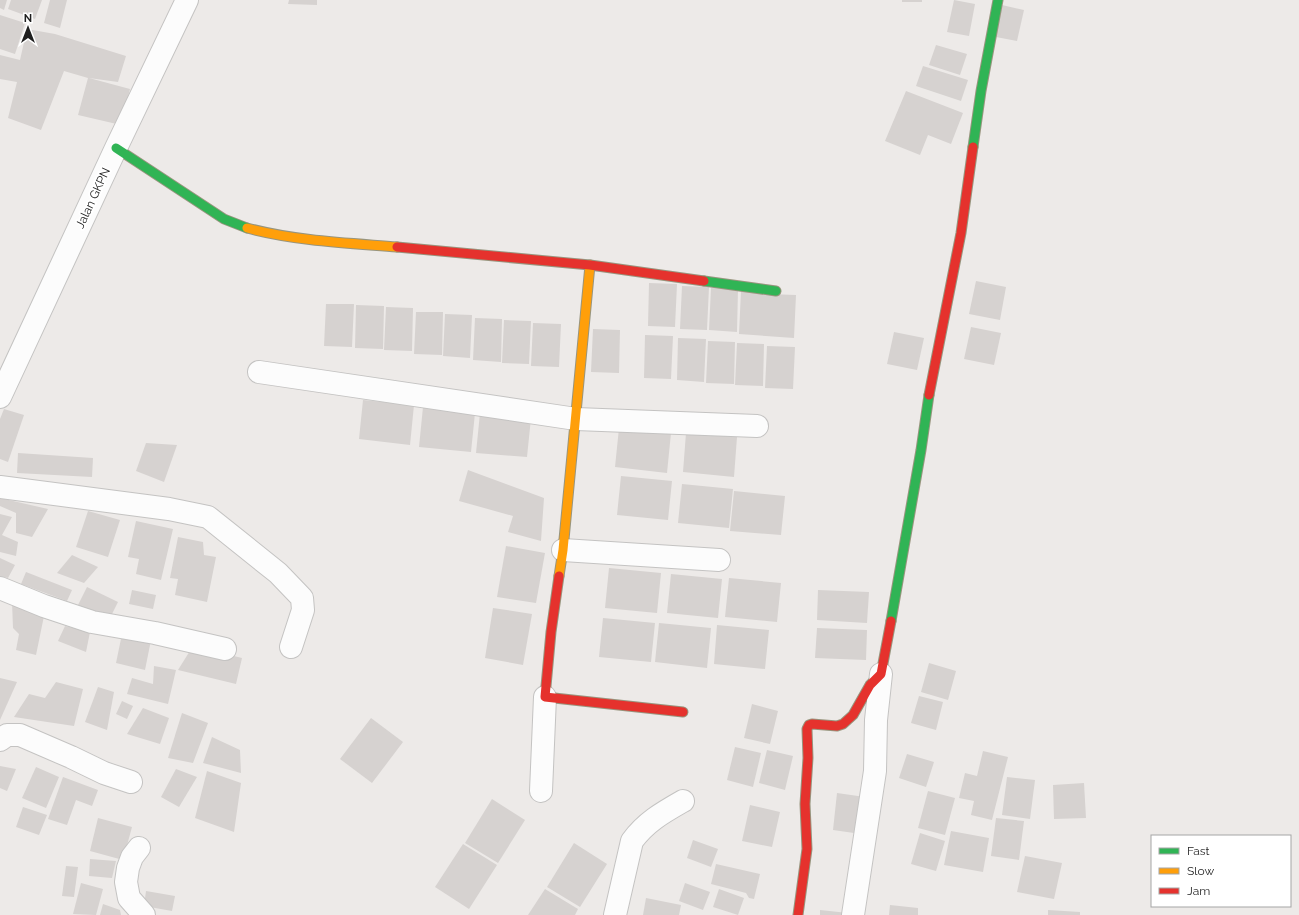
<svg xmlns="http://www.w3.org/2000/svg" width="1299" height="915" viewBox="0 0 1299 915" font-family="Raleway,sans-serif">
<style>
.building{fill:#d6d2d0}
.lines{fill:none;stroke-linecap:round;stroke-linejoin:round}
.street-casing{stroke:#c4c3c2;stroke-width:24}
.fast-casing{stroke:#98957e;stroke-width:11}
.slow-casing{stroke:#98957e;stroke-width:11}
.jam-casing{stroke:#98957e;stroke-width:11}
.street{stroke:#fcfcfc;stroke-width:22}
.fast{stroke:#30b455;stroke-width:9}
.slow{stroke:#ff9f0a;stroke-width:9}
.jam{stroke:#e5322d;stroke-width:9}
.labels{text-anchor:middle;stroke-width:4;stroke-linejoin:round;paint-order:stroke}
.street-label{font-size:12px;fill:#1f1f1f;stroke:#fff}
</style>
<rect width="100%" height="100%" fill="#edeae8"/>
<g class="building">
<polygon points="0,0 7,0 4,10 0,8"/>
<polygon points="11,0 42,0 35,19 8,9"/>
<polygon points="50,0 67,0 60,28 44,23"/>
<polygon points="289,0 317,0 317,5 288,4"/>
<rect x="902" y="0" width="20" height="2"/>
<polygon points="954,0 975,4 969,36 947,32"/>
<polygon points="1002,5 1024,10 1017,41 996,37"/>
<polygon points="0,15 25,23 15,54 0,49"/>
<polygon points="27,29 55,34 126,56 118,82 89,78 130,89 121,125 78,115 88,78 64,71 41,130 8,118 17,82 0,79 0,55 20,60"/>
<polygon points="936,45 967,54 960,75 929,65"/>
<polygon points="923,66 968,80 961,101 916,86"/>
<polygon points="906,91 963,113 951,144 928,135 920,155 885,141"/>
<polygon points="976,281 1006,287 1000,320 969,314"/>
<polygon points="649,283 677,284 675,327 648,326"/>
<polygon points="682,286 709,287 707,330 680,329"/>
<polygon points="711,288 738,289 737,332 709,330"/>
<polygon points="741,291 768,294 796,295 794,338 739,334"/>
<polygon points="326,304 354,304 352,347 324,346"/>
<polygon points="356,305 384,306 383,349 355,348"/>
<polygon points="386,307 413,308 412,351 384,350"/>
<polygon points="416,312 443,312 442,355 414,354"/>
<polygon points="445,314 472,315 470,358 443,356"/>
<polygon points="475,318 502,319 501,362 473,360"/>
<polygon points="504,320 531,321 529,364 502,363"/>
<polygon points="533,323 561,324 559,367 531,366"/>
<polygon points="971,327 1001,333 994,365 964,359"/>
<polygon points="593,329 620,330 619,373 591,372"/>
<polygon points="894,332 924,338 917,370 887,364"/>
<polygon points="645,335 673,336 671,379 644,378"/>
<polygon points="678,338 706,339 704,382 677,380"/>
<polygon points="708,341 735,342 734,384 706,383"/>
<polygon points="737,343 764,344 763,386 735,385"/>
<polygon points="767,346 795,347 793,389 765,388"/>
<polygon points="363,400 414,405 410,445 359,439"/>
<polygon points="423,407 475,413 471,452 419,447"/>
<polygon points="4,409 24,415 8,462 0,459 0,419"/>
<polygon points="480,413 531,418 527,457 476,453"/>
<polygon points="619,428 671,433 667,473 615,467"/>
<polygon points="686,433 737,437 734,477 683,472"/>
<polygon points="146,443 177,445 164,482 136,471"/>
<polygon points="18,453 93,458 92,477 17,473"/>
<polygon points="468,470 544,498 541,541 508,532 513,516 459,501"/>
<polygon points="621,476 672,481 668,520 617,515"/>
<polygon points="682,484 733,489 729,528 678,523"/>
<polygon points="734,491 785,496 781,535 730,531"/>
<polygon points="0,498 48,509 32,537 16,533 16,513 0,506"/>
<polygon points="88,511 120,520 108,557 76,547"/>
<polygon points="0,514 12,517 2,535 18,542 16,556 0,552"/>
<polygon points="136,521 173,529 161,580 136,574 139,559 128,557"/>
<polygon points="178,537 203,542 204,555 216,557 207,602 175,595 178,579 170,578"/>
<polygon points="506,546 545,553 536,603 497,597"/>
<polygon points="72,555 98,567 84,583 57,573"/>
<polygon points="0,558 15,565 8,578 0,576"/>
<polygon points="609,568 661,573 657,613 605,608"/>
<polygon points="26,572 72,590 67,601 21,584"/>
<polygon points="671,574 722,579 718,618 667,613"/>
<polygon points="729,578 781,583 777,622 725,617"/>
<polygon points="87,587 118,602 109,620 78,605"/>
<polygon points="132,590 156,595 153,609 129,604"/>
<polygon points="818,590 869,592 867,623 817,620"/>
<polygon points="12,602 44,616 36,655 16,650 19,634 13,628"/>
<polygon points="493,608 532,614 523,665 485,658"/>
<polygon points="603,618 655,623 651,662 599,657"/>
<polygon points="659,623 711,628 707,668 655,662"/>
<polygon points="717,625 769,630 765,669 714,664"/>
<polygon points="65,626 90,632 86,652 58,641"/>
<polygon points="817,628 867,630 866,660 815,658"/>
<polygon points="122,634 151,640 145,670 116,663"/>
<polygon points="193,646 242,658 236,684 178,670"/>
<polygon points="929,663 956,671 948,700 921,692"/>
<polygon points="154,666 176,670 168,704 127,694 132,678 153,684"/>
<polygon points="0,678 17,682 0,720"/>
<polygon points="56,682 83,689 74,726 14,717 29,694 45,698"/>
<polygon points="98,687 114,692 107,730 85,722"/>
<polygon points="919,696 943,702 936,730 911,723"/>
<polygon points="122,701 133,706 127,719 116,714"/>
<polygon points="752,704 778,711 770,744 744,738"/>
<polygon points="143,708 169,718 160,744 127,734"/>
<polygon points="182,713 208,723 193,763 168,758"/>
<polygon points="371,718 403,742 372,783 340,759"/>
<polygon points="212,737 240,750 241,773 203,763"/>
<polygon points="735,747 761,753 753,787 727,780"/>
<polygon points="767,750 793,756 785,790 759,783"/>
<polygon points="983,751 1008,757 992,820 971,815 974,801 959,798 965,773 977,776"/>
<polygon points="907,754 934,762 926,787 899,778"/>
<polygon points="0,766 16,769 7,791 0,788"/>
<polygon points="36,767 59,777 46,808 22,798"/>
<polygon points="176,769 197,777 179,807 161,797"/>
<polygon points="207,771 241,783 234,832 195,818"/>
<polygon points="63,777 98,790 92,806 76,800 67,825 48,819"/>
<polygon points="1007,777 1035,780 1030,819 1002,815"/>
<polygon points="1084,783 1086,818 1054,819 1053,785"/>
<polygon points="928,791 955,798 945,835 918,828"/>
<polygon points="837,793 865,797 861,834 833,830"/>
<polygon points="492,799 525,820 498,863 465,843"/>
<polygon points="750,805 780,812 772,847 742,841"/>
<polygon points="23,807 47,815 39,835 16,827"/>
<polygon points="98,818 132,827 123,860 90,851"/>
<polygon points="996,818 1024,821 1019,860 991,856"/>
<polygon points="951,831 989,838 983,872 944,865"/>
<polygon points="920,833 945,841 936,871 911,864"/>
<polygon points="693,840 718,849 711,867 687,858"/>
<polygon points="574,843 607,864 580,907 547,887"/>
<polygon points="463,844 497,865 469,909 435,887"/>
<polygon points="1025,856 1062,863 1054,899 1017,892"/>
<polygon points="90,859 116,861 112,878 89,876"/>
<polygon points="716,864 760,874 754,899 749,898 746,893 711,884"/>
<polygon points="66,866 78,867 74,897 62,896"/>
<polygon points="81,883 103,889 96,915 73,914"/>
<polygon points="685,883 710,892 703,910 679,901"/>
<polygon points="545,889 578,909 575,915 528,915"/>
<polygon points="719,889 744,898 738,915 713,907"/>
<polygon points="146,891 175,896 172,911 144,906"/>
<polygon points="646,898 681,905 679,915 643,915"/>
<polygon points="103,904 120,910 121,915 100,915"/>
<polygon points="890,905 918,908 918,915 889,915"/>
<polygon points="820,910 848,913 848,915 820,915"/>
<polygon points="1048,910 1080,912 1080,915 1048,915"/>
</g>
<g class="lines">
<g class="street-casing">
<g id="street">
<polyline points="259,372 576,419 757,426"/>
<polyline points="0,397 116,148 187,0"/>
<polyline points="0,487 169,509 208,517 278,573 302,598 303,610 291,647"/>
<polyline points="563,550 719,560"/>
<polyline points="0,588 44,606 92,622 155,633 225,649"/>
<polyline points="0,740 7,735 20,735 71,757 104,773 131,782"/>
<polyline points="541,791 545,697"/>
<polyline points="139,848 132,857 128,868 126,882 129,898 144,915"/>
<path d="M 615,915 L 632,841 C 646,822 662,813 683,801"/>
<polyline points="853,915 875,771 876,720 881,674"/>
</g>
</g>
<g class="fast-casing">
<g id="fast">
<polyline points="973,147 981,91 998,0"/>
<polyline points="116,148 224,219 247,228"/>
<polyline points="704,281 776,291"/>
<polyline points="891,621 921,450 929,395"/>
</g>
</g>
<g class="slow-casing">
<g id="slow">
<path d="M 247,228 C 296,241 347,243 397,247"/>
<polyline points="559,576 563,550 590,265"/>
</g>
</g>
<g class="jam-casing">
<g id="jam">
<polyline points="397,247 590,265 704,281"/>
<polyline points="929,395 961,233 973,147"/>
<polyline points="559,576 551,632 545,697 683,712"/>
<polyline points="798,915 807,849 805,804 808,758 807,729 809,725 812,724 837,726 843,724 853,715 870,685 881,674 891,621"/>
</g>
</g>
<use href="#street" class="street"/>
<use href="#fast" class="fast"/>
<use href="#slow" class="slow"/>
<use href="#jam" class="jam"/>
</g>
<g class="labels">
<g class="street-label">
<text transform="translate(93 198) rotate(-65)" y="4">Jalan GKPN</text>
</g>
</g>
<rect x="1151" y="835" width="140" height="72" fill="#ffffff" stroke="#a5a5a5"/>
<rect x="1159" y="848" width="20" height="6" fill="#30b455" stroke="#a5a5a5"/>
<text x="1187" y="855" font-size="12" fill="#1f1f1f">Fast</text>
<rect x="1159" y="868" width="20" height="6" fill="#ff9f0a" stroke="#a5a5a5"/>
<text x="1187" y="875" font-size="12" fill="#1f1f1f">Slow</text>
<rect x="1159" y="888" width="20" height="6" fill="#e5322d" stroke="#a5a5a5"/>
<text x="1187" y="895" font-size="12" fill="#1f1f1f">Jam</text>
<g transform="translate(28 28)" stroke="#ffffff" stroke-width="3" paint-order="stroke">
<path d="M0-3L7 15L0 10L-7 15Z" fill="#1f1f1f"/>
<text y="-6" font-size="11" font-weight="bold" text-anchor="middle" fill="#1f1f1f">N</text>
</g>
</svg>
